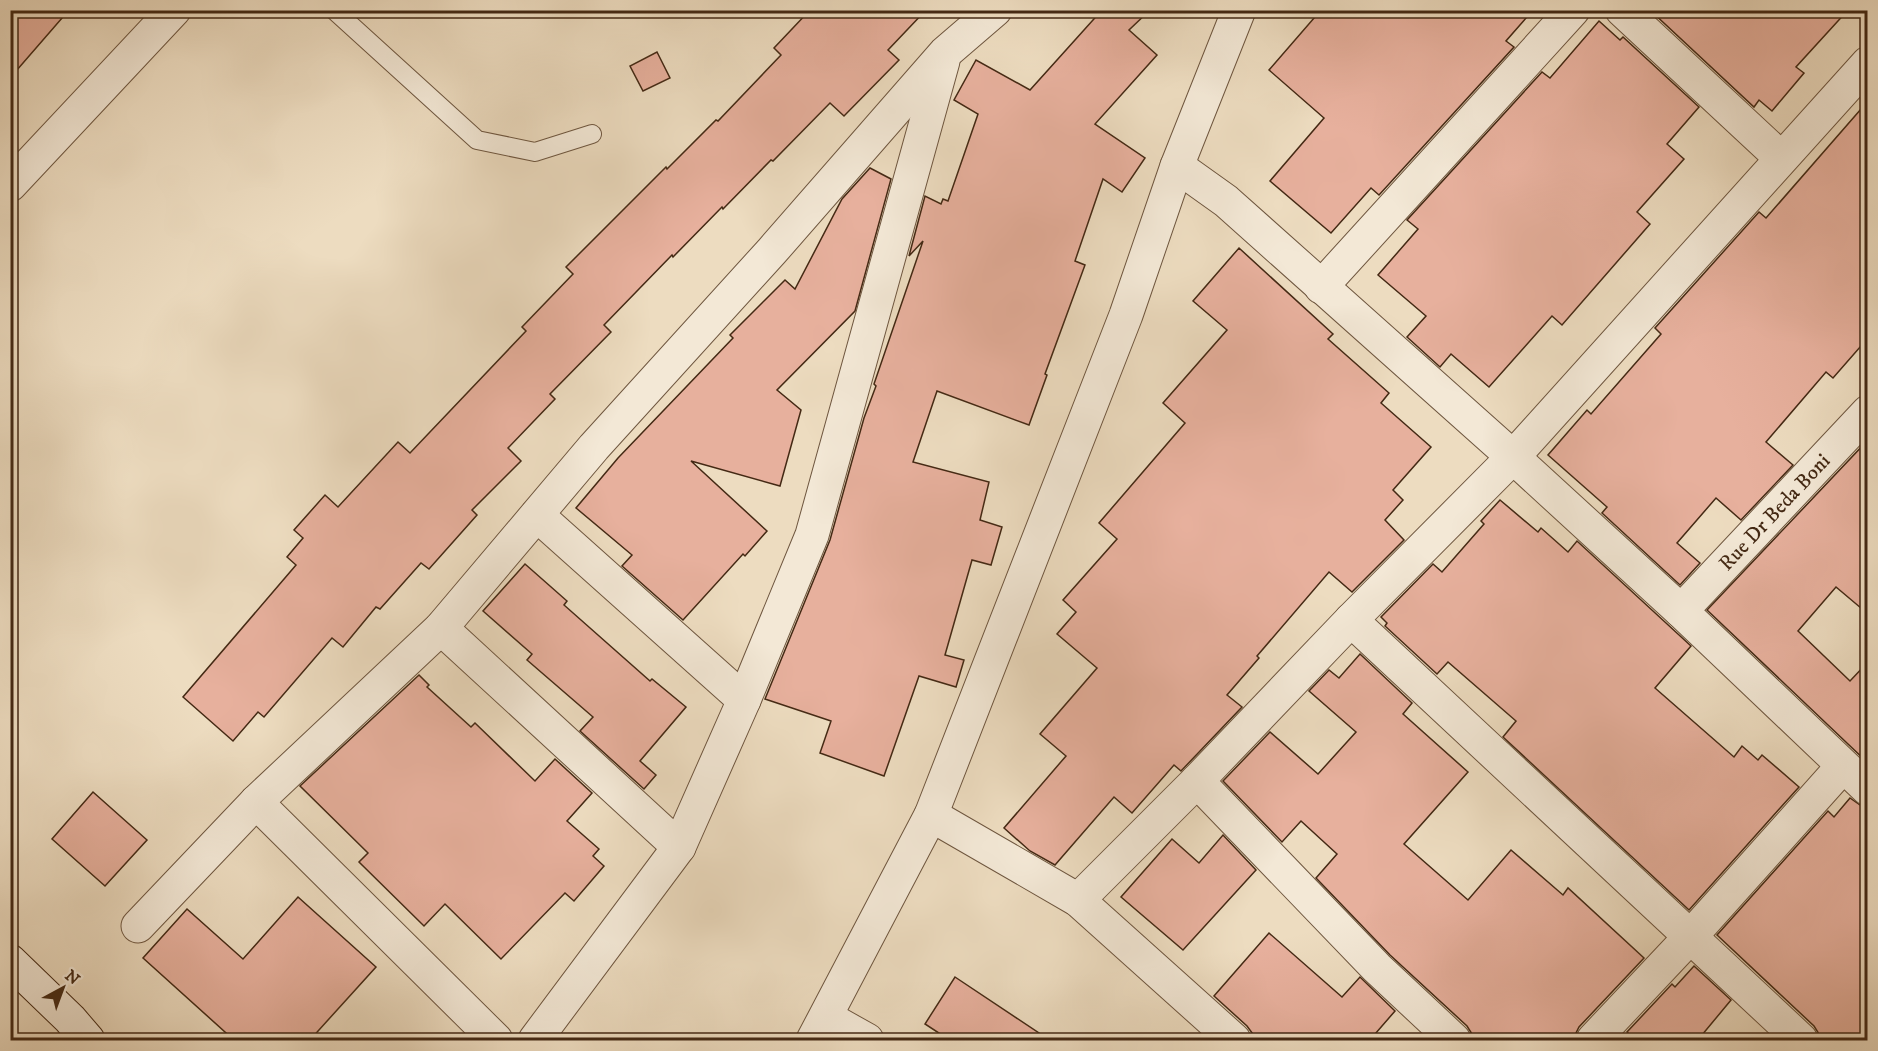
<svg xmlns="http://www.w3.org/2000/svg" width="1878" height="1051" viewBox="0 0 1878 1051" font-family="'IM FELL DW Pica',serif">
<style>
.building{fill:#e7b09d;stroke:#442914;stroke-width:1.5}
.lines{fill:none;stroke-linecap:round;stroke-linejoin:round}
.service-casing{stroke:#6e563f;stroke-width:20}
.minor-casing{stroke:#6e563f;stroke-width:35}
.tertiary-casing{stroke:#6e563f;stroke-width:35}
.secondary-casing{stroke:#442914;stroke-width:35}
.service{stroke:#f3e8d6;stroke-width:18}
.minor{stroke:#f3e8d6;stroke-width:33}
.tertiary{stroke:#f3e8d6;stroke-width:33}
.secondary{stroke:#f3e8d6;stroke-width:33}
.labels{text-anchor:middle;stroke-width:4.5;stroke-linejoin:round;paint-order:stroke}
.street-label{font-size:21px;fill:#442914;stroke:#f3e8d6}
</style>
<rect width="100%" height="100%" fill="#eddcc0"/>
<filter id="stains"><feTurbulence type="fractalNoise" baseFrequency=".00333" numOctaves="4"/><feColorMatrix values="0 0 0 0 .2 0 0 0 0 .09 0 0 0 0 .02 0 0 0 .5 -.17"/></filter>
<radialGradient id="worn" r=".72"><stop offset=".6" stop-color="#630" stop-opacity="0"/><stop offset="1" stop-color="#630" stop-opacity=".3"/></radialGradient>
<g class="building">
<polygon points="10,10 69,10 10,78"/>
<polygon points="810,10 926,10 888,50 899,60 844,116 830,103 773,161 771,160 723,209 722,207 673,257 672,255 604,325 611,332 550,394 555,399 508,448 521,461 472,510 477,515 429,569 421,563 380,609 376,607 343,647 332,638 264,717 258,712 233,741 183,697 296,565 287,557 303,538 294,530 325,495 338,507 398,442 410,453 526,331 522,327 573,274 566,267 666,167 667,169 716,120 718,121 781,55 774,48"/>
<polygon points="1102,10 1150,10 1129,30 1157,55 1095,124 1145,158 1122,192 1103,179 1075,261 1085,265 1045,374 1047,375 1029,425 937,391 913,462 989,482 980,520 1002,527 991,565 972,560 945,655 964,660 956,687 919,676 884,776 820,753 831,721 765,699 830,540 864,418 876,386 874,384 923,241 909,256 925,196 941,204 943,199 948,201 978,114 954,100 976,60 1030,90"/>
<polygon points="1321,10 1533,10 1506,41 1514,47 1379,195 1371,188 1331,233 1270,181 1324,118 1269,70"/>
<polygon points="1650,10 1848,10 1796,67 1804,73 1772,111 1759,100 1754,107"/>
<polygon points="1599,21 1620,40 1623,37 1699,107 1667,144 1684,159 1637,212 1650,224 1562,325 1552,316 1489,387 1451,354 1440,367 1407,337 1426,316 1378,275 1418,229 1407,220 1542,72 1550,78"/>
<polygon points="657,52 670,78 643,91 630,66"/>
<polygon points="1868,101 1868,338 1833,378 1826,372 1766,442 1793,465 1741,520 1716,498 1677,543 1700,563 1680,585 1602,513 1607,507 1548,455 1587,410 1591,414 1661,334 1655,328 1759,212 1766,218"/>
<polygon points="870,168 891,179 855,311 777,390 801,410 780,486 691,461 767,531 745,556 743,554 683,620 622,566 632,555 576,508 618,458 733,338 730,335 785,280 795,289 842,199"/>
<polygon points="1239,248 1333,334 1328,339 1389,393 1381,403 1431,447 1393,490 1403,500 1385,520 1404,540 1352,592 1329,572 1257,656 1259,658 1227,695 1242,707 1181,771 1174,765 1132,813 1114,797 1055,865 1030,851 1004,828 1066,756 1040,734 1097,668 1057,634 1076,612 1063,600 1117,539 1099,523 1185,423 1163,403 1227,330 1193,301"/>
<polygon points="1868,440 1868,614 1836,587 1798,631 1850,681 1868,662 1868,763 1707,610"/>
<polygon points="1500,500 1538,532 1541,528 1568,552 1577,541 1691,646 1655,688 1734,757 1742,746 1758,760 1762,755 1799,787 1689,910 1503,737 1516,721 1448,662 1437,674 1385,626 1387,623 1381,617 1433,564 1442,572 1484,524 1481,521"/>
<polygon points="525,564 567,601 564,605 650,681 652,679 686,707 640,761 656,775 644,789 580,731 593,717 527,660 532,654 483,611"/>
<polygon points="1360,654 1412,703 1403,714 1468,772 1404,844 1468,900 1511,850 1563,895 1568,888 1644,958 1579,1027 1575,1035 1575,1041 1472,1041 1472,1034 1467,1026 1390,955 1316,878 1337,854 1301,821 1282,842 1223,781 1270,732 1318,774 1356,732 1309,691 1329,670 1339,678"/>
<polygon points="419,675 429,685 427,687 471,727 475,723 535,781 555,759 592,793 567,821 599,849 593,856 604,866 574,901 565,893 501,959 445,904 424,926 359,862 368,853 300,786"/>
<polygon points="93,792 147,840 105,886 52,839"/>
<polygon points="1850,798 1863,807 1868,807 1868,1041 1819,1041 1819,1034 1814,1026 1717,935 1828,811 1834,817"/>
<polygon points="1223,835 1256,870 1183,950 1121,897 1172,839 1199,863"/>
<polygon points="298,897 376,967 309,1041 235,1041 143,958 187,909 243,959"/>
<polygon points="1269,933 1342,997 1360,977 1395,1011 1369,1041 1258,1041 1247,1026 1214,996"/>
<polygon points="1694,966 1731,1000 1697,1041 1637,1041 1627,1032 1672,984 1675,987"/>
<polygon points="955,977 1051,1041 951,1041 925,1024"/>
</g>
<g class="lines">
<g class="service-casing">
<polyline id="service" points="334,10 477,140 535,152 592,134"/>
</g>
<g class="minor-casing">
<g id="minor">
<polyline points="1622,10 1781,158"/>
<polyline points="1177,166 1226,201 1513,457 1681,611 1868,789"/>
<polyline points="10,185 174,10"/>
<polyline points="1321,287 1573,10"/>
<polyline points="537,515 744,700"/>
<path id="s1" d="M 1681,611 L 1868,412"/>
<polyline points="1351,620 1801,1040"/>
<polyline points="441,628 679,847"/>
<polyline points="1197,781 1377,968 1454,1040"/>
<polyline points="256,802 496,1040"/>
<polyline points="931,815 1078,900 1234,1040"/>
<polyline points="1078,900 1197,781 1351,620 1513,457 1868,63"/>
<polyline points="138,926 256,802 441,628 594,447 772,251 945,53 995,10"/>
<polyline points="826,1017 867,1040"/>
<polyline points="535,1040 679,847 744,700 812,535 943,61"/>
<polyline points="1593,1040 1690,937 1843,766"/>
</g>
</g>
<g class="tertiary-casing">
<polyline id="tertiary" points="813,1040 931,815 1126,315 1177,166 1239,10"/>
</g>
<g class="secondary-casing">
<polyline id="secondary" points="10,961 70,1019 88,1040"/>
</g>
<use href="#service" class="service"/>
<use href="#minor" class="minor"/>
<use href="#tertiary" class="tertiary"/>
<use href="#secondary" class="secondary"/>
</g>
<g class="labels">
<g class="street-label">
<text dy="7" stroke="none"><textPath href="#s1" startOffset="136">Rue Dr Beda Boni</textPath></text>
</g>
</g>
<rect width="1878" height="1051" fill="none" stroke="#eddcc0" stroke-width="36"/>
<rect x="12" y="12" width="1854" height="1027" fill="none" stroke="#442914" stroke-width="3"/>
<rect x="18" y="18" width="1842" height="1015" fill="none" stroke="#442914" stroke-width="1.5"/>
<g transform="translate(63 988) rotate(41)" stroke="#f3e8d6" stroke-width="4.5" paint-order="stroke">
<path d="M0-4.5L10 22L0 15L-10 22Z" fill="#442914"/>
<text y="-9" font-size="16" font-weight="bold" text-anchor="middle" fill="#442914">N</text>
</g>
<rect width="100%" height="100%" filter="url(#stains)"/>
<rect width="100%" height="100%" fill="url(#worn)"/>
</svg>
